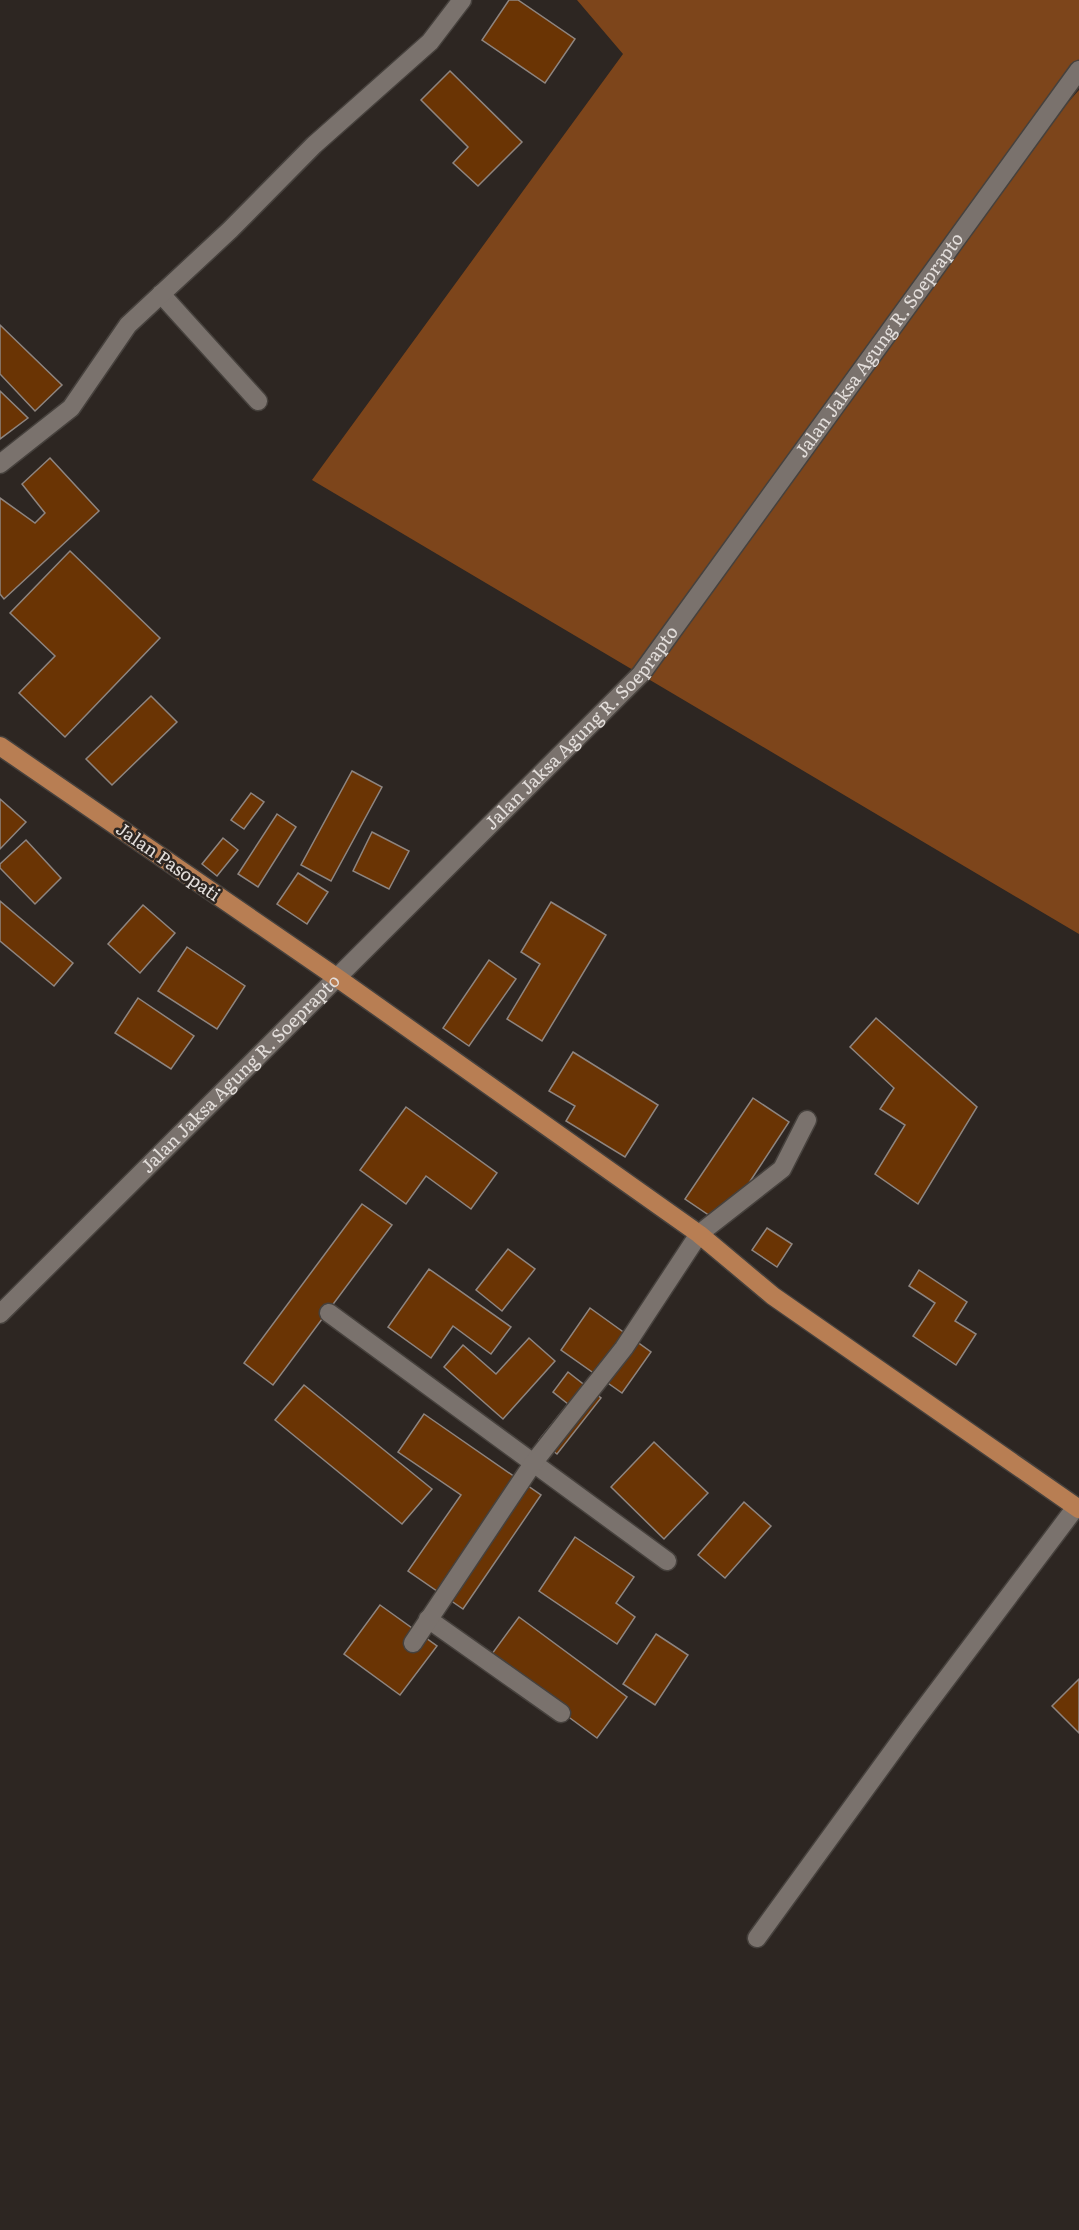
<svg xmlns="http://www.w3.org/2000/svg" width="1079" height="2230" viewBox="0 0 1079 2230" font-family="Literata,serif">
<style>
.forest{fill:#7d451b}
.building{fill:#6a3404;stroke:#8e8580;stroke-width:1.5}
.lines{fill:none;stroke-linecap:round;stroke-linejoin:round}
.minor-casing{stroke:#46413d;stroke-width:21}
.major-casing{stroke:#46413d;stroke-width:21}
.minor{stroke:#7a726d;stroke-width:18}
.major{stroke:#b87e53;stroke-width:18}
.labels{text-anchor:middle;stroke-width:5;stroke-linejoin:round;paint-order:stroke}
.street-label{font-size:18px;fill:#e3dedb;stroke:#2d2622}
</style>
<rect width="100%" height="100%" fill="#2d2622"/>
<polygon class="forest" points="577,0 1079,0 1079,74 1056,116 1079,90 1079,934 312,480 623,54"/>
<g class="building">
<polygon points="509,0 518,0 575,39 545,83 482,40"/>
<polygon points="450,71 522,142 478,186 453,163 468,147 421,100"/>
<polygon points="0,325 62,385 35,411 0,374"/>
<polygon points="0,391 28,418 0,439"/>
<polygon points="50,458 99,511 4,599 0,594 0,498 35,523 45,513 22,484"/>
<polygon points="70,551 160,638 65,737 19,693 55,656 10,613"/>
<polygon points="151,696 177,722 112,785 86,759"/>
<polygon points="352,771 382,787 331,881 301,865"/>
<polygon points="251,793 264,802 244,829 231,820"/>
<polygon points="0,799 26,822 0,849"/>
<polygon points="277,814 296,827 258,887 238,874"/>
<polygon points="372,832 409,851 389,889 353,871"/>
<polygon points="223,838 238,850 217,876 202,864"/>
<polygon points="26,840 61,878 35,904 0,868 0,864"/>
<polygon points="298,873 328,892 307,924 277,904"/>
<polygon points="0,901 73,963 54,986 0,941"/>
<polygon points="551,902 606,935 542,1041 507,1019 540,964 521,952"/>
<polygon points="143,905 175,933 140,973 108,944"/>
<polygon points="187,947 245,986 217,1029 158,991"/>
<polygon points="489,960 516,979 469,1046 443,1028"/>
<polygon points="138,998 194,1036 171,1069 115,1033"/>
<polygon points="876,1018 977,1107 918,1204 875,1174 905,1125 880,1109 894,1088 850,1047"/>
<polygon points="573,1052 658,1105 625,1157 566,1121 575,1106 549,1091"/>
<polygon points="753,1098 789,1122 722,1224 685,1199"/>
<polygon points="406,1107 497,1173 471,1209 426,1176 406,1204 360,1170"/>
<polygon points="362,1204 392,1225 273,1385 244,1363"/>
<polygon points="767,1228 792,1244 777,1267 752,1250"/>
<polygon points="508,1249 535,1269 502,1311 476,1290"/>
<polygon points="429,1269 511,1327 491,1354 453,1326 431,1358 388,1327"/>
<polygon points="919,1270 967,1302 955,1321 976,1334 956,1365 913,1336 935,1303 909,1286"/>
<polygon points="590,1308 651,1352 622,1393 561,1350"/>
<polygon points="529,1338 555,1361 503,1419 444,1367 463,1345 496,1374"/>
<polygon points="568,1372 601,1398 557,1454 539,1440 568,1404 553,1392"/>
<polygon points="304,1385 432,1489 402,1524 275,1420"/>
<polygon points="424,1414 541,1495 463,1609 408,1571 461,1495 398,1452"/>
<polygon points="654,1442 708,1493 664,1539 611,1487"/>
<polygon points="744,1502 771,1526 725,1578 698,1555"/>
<polygon points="575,1537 634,1577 616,1603 635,1617 617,1644 539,1591"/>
<polygon points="380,1605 437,1646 400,1695 344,1654"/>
<polygon points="519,1617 627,1697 597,1738 489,1658"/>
<polygon points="656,1634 688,1655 655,1705 623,1684"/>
<polygon points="1079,1679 1079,1733 1052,1706"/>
</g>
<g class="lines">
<g class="minor-casing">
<g id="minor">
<polyline points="161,294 258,401"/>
<polyline points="0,464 71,408 128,325 230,230 314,145 430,42 462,0"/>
<polyline points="329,1313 667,1561"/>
<path id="s1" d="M 0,1314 L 641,674 L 1079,70"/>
<polyline points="428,1619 561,1713"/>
<polyline points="413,1643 534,1462 624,1348 699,1234 782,1169 807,1120"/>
<polyline points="757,1938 911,1726 1076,1507"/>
</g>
</g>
<g class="major-casing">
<polyline id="major" points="0,746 336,977 699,1234 773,1296 1079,1509"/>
</g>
<use href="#minor" class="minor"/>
<use href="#major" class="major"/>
</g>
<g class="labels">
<g class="street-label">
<text dy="6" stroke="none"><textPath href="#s1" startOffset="1312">Jalan Jaksa Agung R. Soeprapto</textPath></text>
<text dy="6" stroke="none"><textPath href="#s1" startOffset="826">Jalan Jaksa Agung R. Soeprapto</textPath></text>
<text transform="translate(168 862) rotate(35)" y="6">Jalan Pasopati</text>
<text dy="6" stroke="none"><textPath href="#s1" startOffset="340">Jalan Jaksa Agung R. Soeprapto</textPath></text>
</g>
</g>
</svg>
